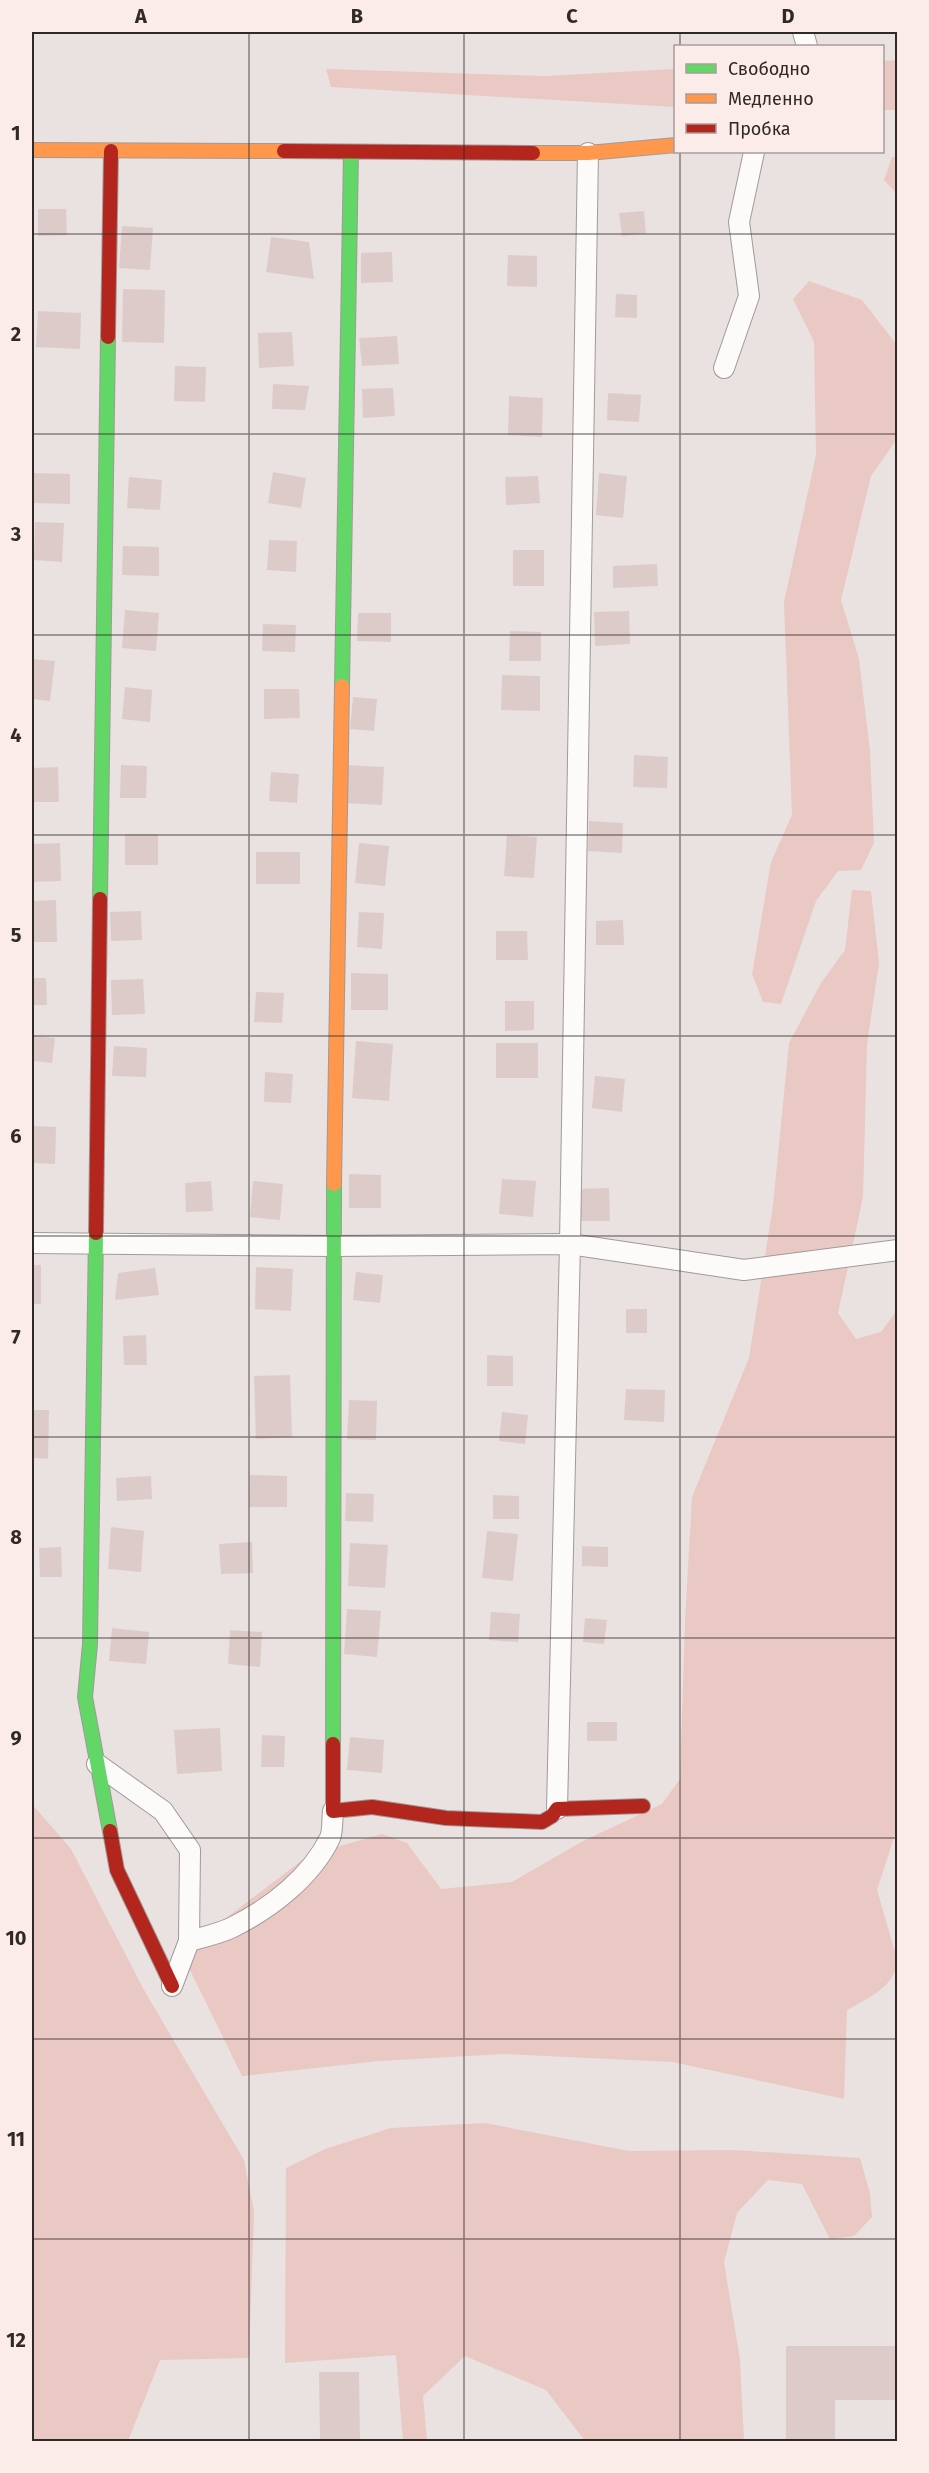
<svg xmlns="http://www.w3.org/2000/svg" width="929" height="2473" viewBox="0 0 929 2473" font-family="'Fira Sans',sans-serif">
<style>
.green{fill:#eac8c3}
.building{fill:#ddcbc9}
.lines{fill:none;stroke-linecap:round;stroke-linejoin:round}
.street-casing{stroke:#a09a99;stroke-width:22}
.fast-casing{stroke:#a09a99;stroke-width:16}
.slow-casing{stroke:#a09a99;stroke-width:16}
.jam-casing{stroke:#a09a99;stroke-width:16}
.street{stroke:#fcfbfa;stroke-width:20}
.fast{stroke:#63d668;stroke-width:14}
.slow{stroke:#ff974d;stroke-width:14}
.jam{stroke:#b3261e;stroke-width:14}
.grid{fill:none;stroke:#2f2928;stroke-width:1.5;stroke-opacity:0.55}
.neatline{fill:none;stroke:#2f2928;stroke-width:2}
.grid-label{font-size:20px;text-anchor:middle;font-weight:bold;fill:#2f2928}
</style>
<rect width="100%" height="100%" fill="#eae2e0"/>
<g class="green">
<polygon points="897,60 897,110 883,110 883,61"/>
<polygon points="326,69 545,76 675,69 675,107 331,87"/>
<polygon points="892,157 897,157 897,194 884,180"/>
<polygon points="809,281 862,300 897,345 897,439 871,476 841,600 859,659 870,751 874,843 861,870 838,871 816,901 781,1004 763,1002 752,974 771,862 792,815 784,602 816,455 814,342 793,299"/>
<path d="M 852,890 L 871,891 L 879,963 L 867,1044 L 863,1197 L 838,1313 L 856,1339 L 881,1332 L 897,1310 L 898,1612 L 896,1647 L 898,1651 L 898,1825 L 877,1890 L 897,1959 C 898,1985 867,1999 847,2010 L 844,2099 L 673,2062 L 504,2054 L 379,2061 L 242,2076 L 188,1966 L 201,1937 L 309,1855 L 382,1834 L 407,1843 L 441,1889 L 512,1882 L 583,1841 L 662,1804 L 680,1779 L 685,1621 L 692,1497 L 749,1358 L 773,1205 L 789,1043 L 821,983 L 845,950 Z"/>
<polygon points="32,1804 71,1849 144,1990 244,2160 254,2212 249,2358 160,2360 128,2441 32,2441"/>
<polygon points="485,2123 629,2151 733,2150 860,2158 870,2193 872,2217 854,2236 830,2239 802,2184 768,2180 737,2213 724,2262 740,2360 744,2441 585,2441 546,2390 465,2356 423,2396 427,2441 403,2441 396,2355 285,2363 286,2168 325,2149 391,2128"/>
</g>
<g class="building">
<polygon points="38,209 66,209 67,235 38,236"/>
<polygon points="644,211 646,233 622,236 619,213"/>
<polygon points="122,226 153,228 150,270 119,268"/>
<polygon points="271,237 309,242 314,279 266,272"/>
<polygon points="392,252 393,282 361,283 361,253"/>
<polygon points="508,255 537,256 537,287 507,286"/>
<polygon points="123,289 165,290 164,343 122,342"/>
<polygon points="616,294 637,295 637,318 615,317"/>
<polygon points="38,311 81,313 80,349 36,347"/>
<polygon points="292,332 294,366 259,368 258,333"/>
<polygon points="397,336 399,364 362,366 359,338"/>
<polygon points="175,366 206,367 205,402 174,401"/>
<polygon points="273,384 309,386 305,410 272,409"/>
<polygon points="393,388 395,416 363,418 362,389"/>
<polygon points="608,393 641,395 639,422 607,420"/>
<polygon points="509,396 543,398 542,437 508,435"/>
<polygon points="273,472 306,478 301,508 268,503"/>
<polygon points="34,473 70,474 70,504 34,503"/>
<polygon points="599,473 627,476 623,518 596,515"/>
<polygon points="538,476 540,503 506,505 505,477"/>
<polygon points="129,477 162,480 160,510 127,508"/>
<polygon points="35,522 64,523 62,562 34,560"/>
<polygon points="269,540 297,541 296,572 267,570"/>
<polygon points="123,546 159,547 159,576 122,575"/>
<rect x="513" y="550" width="31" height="36"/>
<polygon points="657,564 658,586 613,588 613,566"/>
<polygon points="125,610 159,613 156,651 122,648"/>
<polygon points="629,611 630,644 595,646 594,612"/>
<polygon points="358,613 391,613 391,642 357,641"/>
<polygon points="263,624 296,625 295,652 262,651"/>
<polygon points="510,631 541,632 541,661 509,661"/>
<polygon points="32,659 55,661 50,701 32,699"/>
<polygon points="502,675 540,676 540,711 501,710"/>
<polygon points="125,687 152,690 150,722 122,719"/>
<polygon points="264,689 299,689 300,718 264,719"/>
<polygon points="353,697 377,699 374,731 350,729"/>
<polygon points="634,755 668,757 667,788 633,787"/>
<polygon points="121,765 147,766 146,798 120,798"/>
<polygon points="347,765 384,767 382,805 345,803"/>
<polygon points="58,767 59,802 32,802 32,768"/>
<polygon points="271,772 299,774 297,803 269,801"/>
<polygon points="589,821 623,823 622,853 588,851"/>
<rect x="125" y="834" width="33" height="31"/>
<polygon points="507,835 537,837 534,878 504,876"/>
<polygon points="60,843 61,881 33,882 32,844"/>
<polygon points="359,843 389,846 385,886 355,883"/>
<rect x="256" y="852" width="44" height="32"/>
<polygon points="56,900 57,942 32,942 32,901"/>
<polygon points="141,911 142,940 111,941 110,912"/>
<polygon points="359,912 384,913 382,949 357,947"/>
<polygon points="623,920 624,945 596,945 596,921"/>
<polygon points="496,931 527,931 528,960 496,960"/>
<polygon points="351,973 388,974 388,1010 351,1010"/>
<polygon points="32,978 46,978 47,1005 32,1005"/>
<polygon points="143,979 145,1014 112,1015 111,980"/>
<polygon points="256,992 284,993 282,1023 254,1022"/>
<polygon points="505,1001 534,1001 534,1030 505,1031"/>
<polygon points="32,1036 55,1038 52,1063 32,1061"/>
<polygon points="356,1041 393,1044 389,1101 352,1098"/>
<rect x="496" y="1043" width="42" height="35"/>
<polygon points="114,1046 147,1048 146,1077 112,1076"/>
<polygon points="265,1072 293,1074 291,1103 264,1102"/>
<polygon points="595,1076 625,1079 622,1112 592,1108"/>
<polygon points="32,1126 56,1127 55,1164 32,1163"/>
<polygon points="349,1174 381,1175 381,1208 349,1208"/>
<polygon points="502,1179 536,1181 533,1217 499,1214"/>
<polygon points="211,1181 213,1211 186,1212 185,1183"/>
<polygon points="253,1181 283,1184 280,1220 250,1217"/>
<polygon points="609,1188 610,1221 581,1221 580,1189"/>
<rect x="32" y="1265" width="9" height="39"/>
<polygon points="256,1267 293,1269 291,1311 255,1309"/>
<polygon points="155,1268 159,1295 115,1300 118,1273"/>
<polygon points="356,1272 383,1275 380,1303 353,1300"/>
<rect x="626" y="1309" width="21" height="24"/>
<polygon points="146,1335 147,1365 124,1365 123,1336"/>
<polygon points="487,1355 513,1356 513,1386 487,1386"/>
<polygon points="290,1375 292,1437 256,1439 254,1376"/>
<polygon points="626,1389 665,1390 664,1422 624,1420"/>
<polygon points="349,1400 377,1401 376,1440 347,1439"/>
<polygon points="32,1410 49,1410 48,1459 32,1458"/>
<polygon points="502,1412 528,1415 525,1444 499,1441"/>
<polygon points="250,1475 287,1476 287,1507 249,1507"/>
<polygon points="151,1476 152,1499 117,1501 116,1478"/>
<polygon points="346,1493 374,1494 373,1522 345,1521"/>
<polygon points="493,1495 519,1496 519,1519 493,1519"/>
<polygon points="111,1527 144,1531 141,1572 108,1569"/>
<polygon points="487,1531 518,1534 513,1581 482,1578"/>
<polygon points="252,1542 253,1573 221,1574 219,1544"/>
<polygon points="350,1543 388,1545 385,1588 348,1586"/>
<polygon points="582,1546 608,1547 608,1567 582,1566"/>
<polygon points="61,1547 62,1577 40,1577 39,1548"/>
<polygon points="347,1609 381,1611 377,1657 344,1654"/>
<polygon points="491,1612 520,1614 518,1642 489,1640"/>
<polygon points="585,1618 607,1620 604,1644 583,1642"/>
<polygon points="112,1628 149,1632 146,1664 109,1661"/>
<polygon points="230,1630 262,1632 260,1667 228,1664"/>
<rect x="587" y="1722" width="30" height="19"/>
<polygon points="220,1728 222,1771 177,1774 174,1730"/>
<polygon points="262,1735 285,1736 284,1767 261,1767"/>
<polygon points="350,1737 384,1740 382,1773 347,1770"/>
<polygon points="786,2346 898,2346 898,2400 835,2400 835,2442 786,2442"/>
<polygon points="319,2372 359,2372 360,2442 320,2442"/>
</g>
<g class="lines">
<g class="street-casing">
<g id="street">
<polyline points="803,32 807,46"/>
<polyline points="724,368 749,296 739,222 754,152"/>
<polyline points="32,1243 333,1246 570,1244 744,1270 898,1250"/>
<polyline points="97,1764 163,1811 190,1850 189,1941 172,1986"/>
<polyline points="557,1809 570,1244 588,153"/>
<path d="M 189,1941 C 203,1937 219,1934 233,1927 C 271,1908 311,1877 330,1838 C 333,1831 332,1819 333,1811"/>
</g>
</g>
<g class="fast-casing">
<g id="fast">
<polyline points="342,686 351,152"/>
<polyline points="100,899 108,337"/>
<polyline points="96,1233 90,1644 85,1697 110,1831"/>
<polyline points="333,1744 334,1184"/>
</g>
</g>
<g class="slow-casing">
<g id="slow">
<polyline points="32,150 284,151"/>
<polyline points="533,153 588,153 676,145"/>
<polyline points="334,1184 342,686"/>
</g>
</g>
<g class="jam-casing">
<g id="jam">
<polyline points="284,151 533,153"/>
<polyline points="108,337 111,151"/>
<polyline points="96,1233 100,899"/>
<polyline points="333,1744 333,1811 372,1807 446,1818 542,1822 552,1816 557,1809 643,1806"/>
<polyline points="110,1831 117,1870 172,1986"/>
</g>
</g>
<use href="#street" class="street"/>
<use href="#fast" class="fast"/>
<use href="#slow" class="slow"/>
<use href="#jam" class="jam"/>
</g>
<path class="grid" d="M 249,32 L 249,2442M 464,32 L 464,2442M 680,32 L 680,46M 680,152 L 680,2442M 32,234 L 898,234M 32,434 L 898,434M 32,635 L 898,635M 32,835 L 898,835M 32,1036 L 898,1036M 32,1236 L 898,1236M 32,1437 L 898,1437M 32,1638 L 898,1638M 32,1838 L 898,1838M 32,2039 L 898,2039M 32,2239 L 898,2239"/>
<rect width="929" height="2473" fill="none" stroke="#fbebe9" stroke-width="66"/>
<rect x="674" y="45" width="210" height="108" fill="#fbebe9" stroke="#a99d9c" stroke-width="1.5"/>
<rect x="686" y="64" width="30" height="9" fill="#63d668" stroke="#a99d9c" stroke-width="1.5"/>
<text x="728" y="75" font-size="18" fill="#2f2928">Свободно</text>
<rect x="686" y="94" width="30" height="9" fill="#ff974d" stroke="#a99d9c" stroke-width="1.5"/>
<text x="728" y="105" font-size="18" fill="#2f2928">Медленно</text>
<rect x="686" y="124" width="30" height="9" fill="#b3261e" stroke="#a99d9c" stroke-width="1.5"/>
<text x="728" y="135" font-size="18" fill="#2f2928">Пробка</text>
<rect x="33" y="33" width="863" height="2407" class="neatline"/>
<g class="grid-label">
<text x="141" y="23">A</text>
<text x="357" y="23">B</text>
<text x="572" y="23">C</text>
<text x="788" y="23">D</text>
<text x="16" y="140">1</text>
<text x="16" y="341">2</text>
<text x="16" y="541">3</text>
<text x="16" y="742">4</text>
<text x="16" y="942">5</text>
<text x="16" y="1143">6</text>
<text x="16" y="1344">7</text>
<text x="16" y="1544">8</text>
<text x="16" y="1745">9</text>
<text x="16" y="1945">10</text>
<text x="16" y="2146">11</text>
<text x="16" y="2347">12</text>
</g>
</svg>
